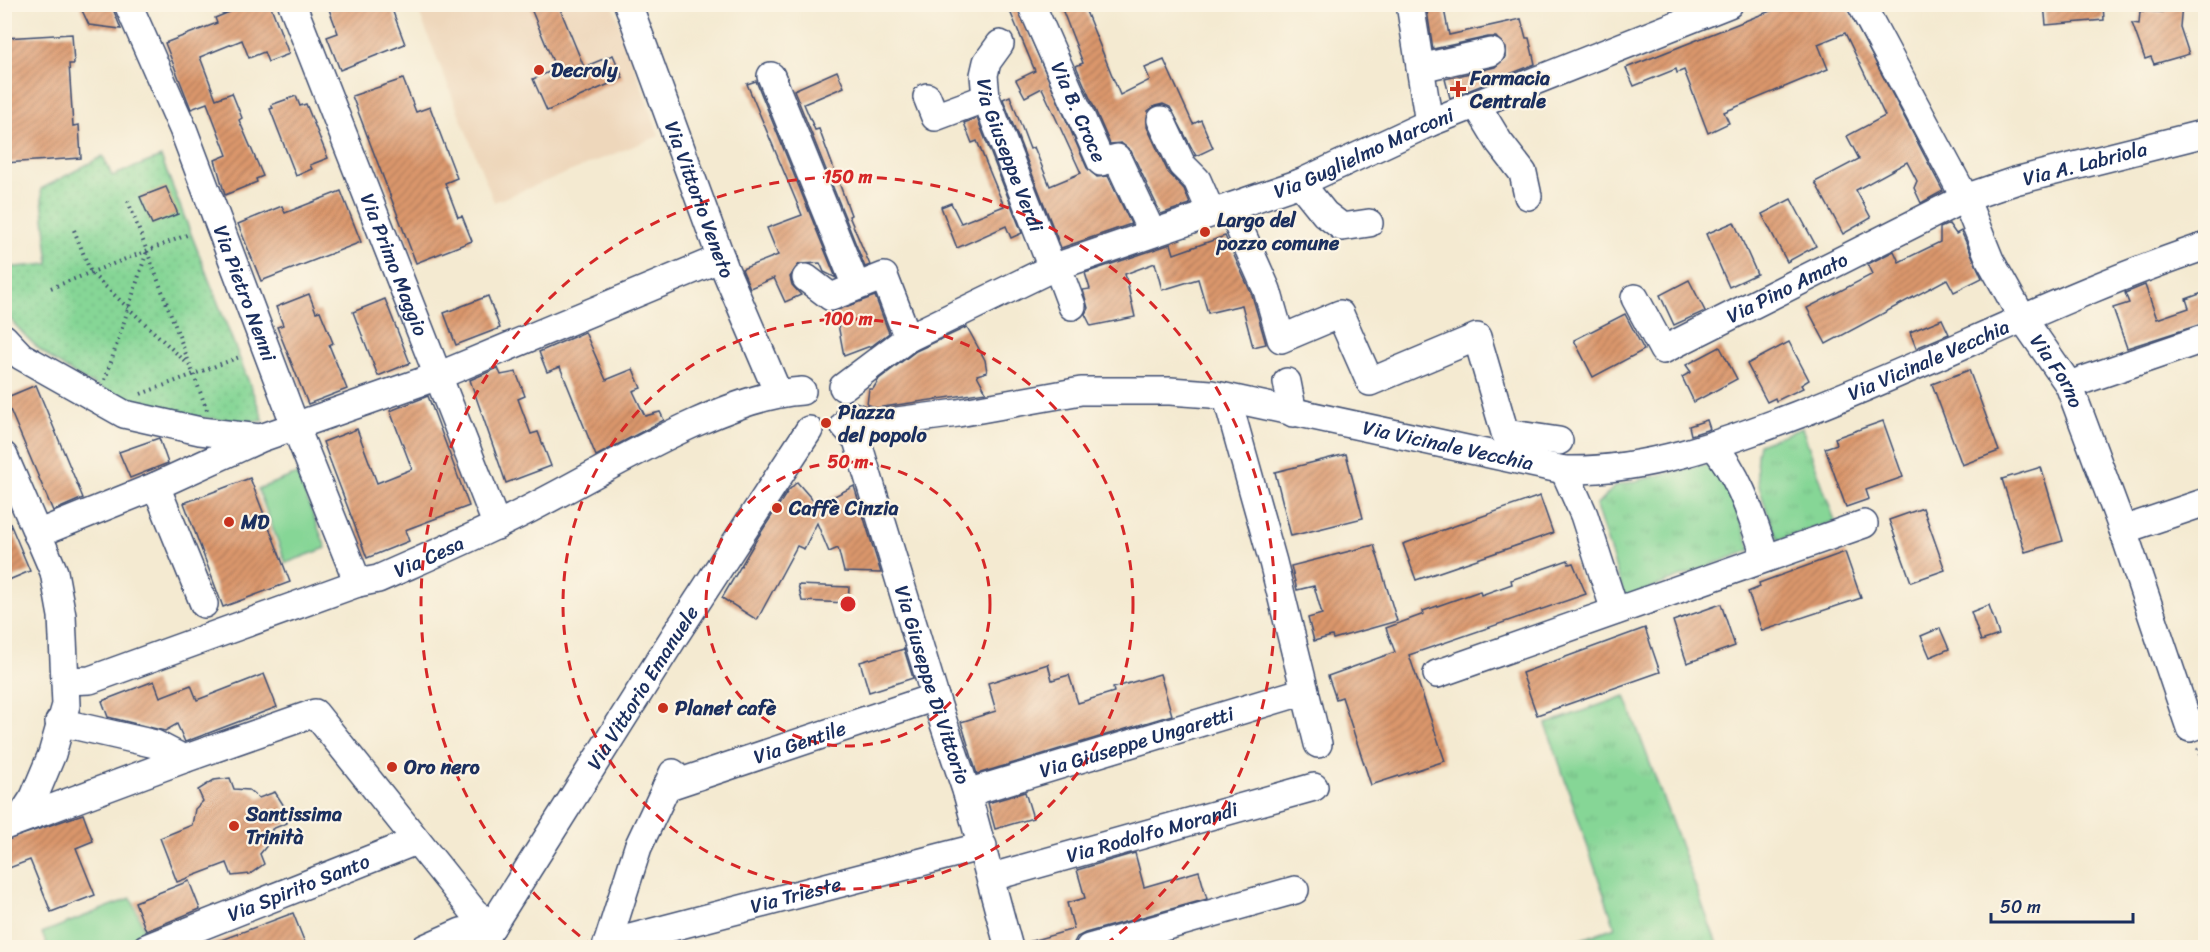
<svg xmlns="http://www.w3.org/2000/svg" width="2210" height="952" viewBox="0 0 2210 952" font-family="Sriracha,sans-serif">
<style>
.built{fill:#eed7bb}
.grass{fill:url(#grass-tufts);stroke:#50827a;stroke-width:1.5}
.park{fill:url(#park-dots);stroke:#50827a;stroke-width:1.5}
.garden{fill:#86d696;stroke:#50827a;stroke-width:1.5}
.building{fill:url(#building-hatch)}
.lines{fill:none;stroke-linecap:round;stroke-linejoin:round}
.minor-casing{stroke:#3c4b6f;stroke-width:30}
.path{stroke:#3c4b6f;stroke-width:4;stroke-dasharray:1.5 4.5;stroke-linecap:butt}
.minor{stroke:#fff;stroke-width:27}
.ring{fill:none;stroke:#d62828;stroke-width:3;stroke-dasharray:10 8}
.poi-dot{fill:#c8321e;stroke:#fcf5e5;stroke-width:2}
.labels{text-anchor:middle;stroke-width:4.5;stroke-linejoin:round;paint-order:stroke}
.poi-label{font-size:20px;font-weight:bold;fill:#1b2f5e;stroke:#fcf5e5;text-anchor:start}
.street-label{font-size:20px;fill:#1b2f5e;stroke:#fcf5e5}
.centre{fill:#d62828;stroke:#fcf5e5;stroke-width:3}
.ring-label{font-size:18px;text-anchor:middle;font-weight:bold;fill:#d62828;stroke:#fcf5e5;stroke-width:4.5;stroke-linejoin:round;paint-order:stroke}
</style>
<defs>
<pattern id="grass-tufts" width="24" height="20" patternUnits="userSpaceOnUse" patternTransform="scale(1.5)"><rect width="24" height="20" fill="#86d696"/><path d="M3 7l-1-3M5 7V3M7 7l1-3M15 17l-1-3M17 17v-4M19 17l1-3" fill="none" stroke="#73b884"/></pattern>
<pattern id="park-dots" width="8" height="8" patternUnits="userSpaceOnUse" patternTransform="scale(1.5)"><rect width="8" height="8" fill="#86d696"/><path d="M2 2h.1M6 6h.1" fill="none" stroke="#73b884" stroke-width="1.8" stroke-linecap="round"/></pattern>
<pattern id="building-hatch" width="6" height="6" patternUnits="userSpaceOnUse" patternTransform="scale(1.5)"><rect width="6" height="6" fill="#db976c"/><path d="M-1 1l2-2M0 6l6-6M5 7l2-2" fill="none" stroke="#b17c5c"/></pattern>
</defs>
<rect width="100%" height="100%" fill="#fcf5e5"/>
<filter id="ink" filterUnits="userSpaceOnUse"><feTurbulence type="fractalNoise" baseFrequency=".0167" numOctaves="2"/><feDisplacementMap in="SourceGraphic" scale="12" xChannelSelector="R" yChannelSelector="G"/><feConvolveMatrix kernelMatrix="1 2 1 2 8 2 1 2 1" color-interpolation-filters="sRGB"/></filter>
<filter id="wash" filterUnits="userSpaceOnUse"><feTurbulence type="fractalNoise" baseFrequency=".008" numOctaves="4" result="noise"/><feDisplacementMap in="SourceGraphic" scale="24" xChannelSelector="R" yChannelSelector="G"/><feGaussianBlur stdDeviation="1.35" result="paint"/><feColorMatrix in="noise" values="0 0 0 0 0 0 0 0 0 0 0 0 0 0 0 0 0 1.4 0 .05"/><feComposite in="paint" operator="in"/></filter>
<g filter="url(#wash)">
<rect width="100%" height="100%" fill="#f4ead1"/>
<polygon class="built" points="416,5 613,5 659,136 494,202"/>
<g class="grass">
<path d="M 1802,428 L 1835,521 L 1778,540 C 1767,509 1750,477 1759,444 Z"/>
<polygon points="1701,465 1716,466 1724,475 1751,550 1625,598 1596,506 1615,486"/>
<polygon points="1625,696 1718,947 1560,947 1615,927 1546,724"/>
</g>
<path class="park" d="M 103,156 L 112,176 L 161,157 L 264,421 C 171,423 63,391 5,312 L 4,268 L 49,264 L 41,189 Z"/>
<g class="garden">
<polygon points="297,474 326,548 286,563 258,489"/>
<polygon points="131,898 146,934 112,947 48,948 42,933"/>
</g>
<g id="blocks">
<g class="building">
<polygon points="79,4 111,4 121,29 89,25"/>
<polygon points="249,4 270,4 289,54 268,62 264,52 249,58 242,40 200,57 216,99 232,93 242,118 239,120 263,176 256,179 257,182 225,195 215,160 227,155 207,103 191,109 165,43 217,23 215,18"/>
<polygon points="327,4 390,4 405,44 340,70 327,37 338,33"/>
<polygon points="529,4 558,4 584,67 613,55 623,78 547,111 533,79 556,69"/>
<polygon points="1007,4 1016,4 1087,168 1097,177 1108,176 1131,224 1061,248 1003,99 1010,96 1030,149 1034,147 1050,186 1081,173 1042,88 1025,97 1016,80 1035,71"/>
<polygon points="1060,4 1083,4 1120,95 1150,80 1145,68 1164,60 1193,124 1201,120 1213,148 1196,156 1170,107 1163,104 1155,106 1148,111 1147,127 1168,172 1184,189 1190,204 1161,214 1131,151 1121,143 1110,144 1076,66 1083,63"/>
<polygon points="1426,4 1443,4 1449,35 1521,19 1526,38 1529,38 1535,64 1450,98 1445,79 1495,67 1506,57 1506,48 1496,37 1488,37 1433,49"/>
<polygon points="1788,4 1845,4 1943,191 1921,203 1914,188 1917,181 1907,162 1856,190 1871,218 1843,234 1815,182 1859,159 1847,136 1885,116 1845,33 1818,44 1828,69 1724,112 1729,123 1708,133 1684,70 1677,73 1676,69 1634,86 1626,68"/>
<polygon points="2044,4 2103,4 2104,20 2046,25"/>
<polygon points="2162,4 2182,4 2180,27 2189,54 2154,64 2151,57 2145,59 2132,23 2139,24 2140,11 2162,12"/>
<polygon points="72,34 74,64 69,64 73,126 79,125 81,158 4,163 4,38"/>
<polygon points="837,71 844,87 804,104 815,130 819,129 851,215 849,216 870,265 865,267 794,90"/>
<polygon points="403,79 416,112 430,107 457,178 445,183 458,217 462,216 472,241 416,263 352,96"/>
<polygon points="756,81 836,278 824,272 820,263 799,264 790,277 792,285 801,295 785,302 774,278 750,288 742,269 778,255 767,228 802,215 747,84"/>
<polygon points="296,96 300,106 306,104 328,158 310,165 312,169 296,176 270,109 273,108 271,105"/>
<polygon points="977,118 1022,233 1011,238 1006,226 957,248 941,207 951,203 961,223 1004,206 977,141 972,143 964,123"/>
<polygon points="166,187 178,214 152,224 140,197"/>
<polygon points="341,191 361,242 261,281 238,224 282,206 285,213"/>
<polygon points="1791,199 1816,246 1787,262 1762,214"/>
<polygon points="1734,222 1757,274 1729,287 1706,234"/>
<polygon points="1949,224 1956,234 1961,231 1982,278 1954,292 1947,279 1826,344 1807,308 1873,274 1868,264 1894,251 1899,262 1940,242 1940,228"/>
<polygon points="1225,236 1252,295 1266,344 1253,347 1242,305 1208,313 1198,279 1162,290 1155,263 1125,274 1135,317 1091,326 1085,314 1088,308 1083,290 1090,289 1085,273 1171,244 1174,254"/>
<polygon points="1689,280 1705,311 1674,325 1660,295"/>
<polygon points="2145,285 2157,319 2189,308 2186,299 2205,292 2205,323 2127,348 2113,308 2129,303 2125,293"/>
<polygon points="309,294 316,312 320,311 333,343 329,345 347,389 308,404 277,327 283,325 276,307"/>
<polygon points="488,296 500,328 456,345 444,313"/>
<polygon points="875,296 889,333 873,345 844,356 837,319 833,321 829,313"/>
<polygon points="385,299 410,363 378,376 353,312"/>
<polygon points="1625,314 1644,350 1593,377 1574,340"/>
<polygon points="1942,319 1949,334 1916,348 1910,332"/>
<polygon points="967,327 985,360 987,372 977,375 986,392 876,408 867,404 869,389 873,389 879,379 916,351"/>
<polygon points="585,332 606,380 633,369 641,388 633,391 645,416 660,412 664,420 596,456 560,367 547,372 539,352"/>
<polygon points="1789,342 1809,380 1801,385 1803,388 1776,401 1775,398 1767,402 1747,364"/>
<polygon points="1720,347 1737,379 1694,402 1682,377 1691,372 1686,365"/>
<polygon points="498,368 501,375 516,372 525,396 518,399 531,434 538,432 551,466 506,483 470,380"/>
<polygon points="1969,370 1999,451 1962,465 1932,384"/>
<polygon points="36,385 83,498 53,511 5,398"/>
<polygon points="428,396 469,506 405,530 409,541 367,558 323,442 357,429 377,483 412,469 390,411"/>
<polygon points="1707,420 1710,429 1691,435 1689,426"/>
<polygon points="1883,421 1903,477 1866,490 1869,499 1846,507 1825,448 1837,444 1835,438"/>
<polygon points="159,438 168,463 130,478 119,452"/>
<polygon points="1346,454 1363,518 1291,536 1275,472"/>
<polygon points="2041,467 2063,541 2025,552 2002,479"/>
<polygon points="250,478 290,582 223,607 184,503"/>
<polygon points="797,482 817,505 854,486 881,573 844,572 838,548 829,552 817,523 804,549 797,546 757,620 722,598 758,537 788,491"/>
<polygon points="1540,496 1553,533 1416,580 1403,544"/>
<polygon points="1923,508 1945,570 1911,582 1889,520"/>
<polygon points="4,509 30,571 4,582"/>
<polygon points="1374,545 1397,621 1333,639 1332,636 1314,641 1308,618 1322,614 1314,586 1297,590 1291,566"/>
<polygon points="1845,552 1861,598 1762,631 1748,592 1760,587 1759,583"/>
<polygon points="1568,560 1569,564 1573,563 1586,594 1409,655 1445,761 1371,785 1342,697 1336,699 1328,676 1395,652 1386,628 1424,614 1423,611 1480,591 1481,595 1512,584 1511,580"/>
<polygon points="798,585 849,587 848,603 802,601"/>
<polygon points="1721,604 1735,646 1687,663 1673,621"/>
<polygon points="1989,605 1999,635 1981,641 1971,612"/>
<polygon points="1645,628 1660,672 1537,715 1522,673"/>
<polygon points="1940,628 1949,649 1930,657 1921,636"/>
<polygon points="904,649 913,678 869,692 860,662"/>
<polygon points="1048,664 1052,680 1069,675 1078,703 1114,692 1113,688 1160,674 1172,715 977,774 961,722 996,711 988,683"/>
<polygon points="264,674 277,707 185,742 177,724 165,731 108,717 102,701 154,681 160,697 191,685 197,700"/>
<polygon points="230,778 234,789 249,790 259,798 275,792 284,806 287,823 272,829 269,843 260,854 264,864 250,874 232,876 227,863 177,882 160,838 192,825 195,809 203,801 198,790 214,780"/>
<polygon points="1025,792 1033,818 995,829 988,803"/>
<polygon points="83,814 93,841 76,848 95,895 51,912 30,860 4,870 4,841"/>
<polygon points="1135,853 1144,887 1199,871 1207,899 1085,933 1077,937 1071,948 1024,948 1024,943 1074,929 1067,903 1085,898 1077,870"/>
<polygon points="189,881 200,909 146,931 135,902"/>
<polygon points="293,913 307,948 205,948 205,946"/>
</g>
</g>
</g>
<g filter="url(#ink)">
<use href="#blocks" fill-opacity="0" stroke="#3c4b6f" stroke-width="1.5"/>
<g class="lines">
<g class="minor-casing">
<g id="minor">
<path id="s1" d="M 128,4 L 183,129 L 296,428 L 358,583"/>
<path id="s2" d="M 292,4 L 497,526"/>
<path id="s3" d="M 628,4 L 725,269 L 778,393"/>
<path id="s4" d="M 1031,4 L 1101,162 L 1117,158 L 1152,233"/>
<polyline points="1410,4 1429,123"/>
<path id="s5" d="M 1861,4 L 1965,198 L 1990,260 L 2023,319 L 2069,385 L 2123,530 L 2190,728 L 2206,722"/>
<path id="s6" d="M 1000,44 L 987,62 L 984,75 L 986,98 L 1052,268"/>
<polyline points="1420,68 1491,52"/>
<polyline points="771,76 856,286"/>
<polyline points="927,97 935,117 986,98"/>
<polyline points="1476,104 1499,142 1523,173 1528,196"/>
<polyline points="1161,120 1182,165 1197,180 1211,212"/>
<polyline points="1300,183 1325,214 1342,227 1369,223"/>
<polyline points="1230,207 1267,290 1281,339 1340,314 1370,382 1477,337 1505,433 1559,441"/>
<polyline points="1057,266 1072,306"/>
<polyline points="806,278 831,297 884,276 908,338"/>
<path id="s7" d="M 1635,298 L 1663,350 L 1965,198 L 2015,181 L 2206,133"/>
<polyline points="4,338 21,356 124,414 200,431 260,438"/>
<polyline points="1287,382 1293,413"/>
<polyline points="2069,385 2206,338"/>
<path id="s8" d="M 843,387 L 908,338 L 1052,268 L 1300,183 L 1429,123 L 1729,4"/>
<polyline points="1227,398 1273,562 1318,744"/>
<path id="s9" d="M 850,415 L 874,424 L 958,413 L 1081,391 L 1170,391 L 1211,394 L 1564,470 C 1644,472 1724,443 1797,415 C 1935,362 2066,293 2206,246"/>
<path id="s10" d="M 844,425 L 857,440 L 935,697 L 967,793 L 1009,948"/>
<path d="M 1713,445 C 1741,478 1752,518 1766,558"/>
<polyline points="4,456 54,572 62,616 66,705 52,754 34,797 19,820"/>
<polyline points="1564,470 1584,515 1615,611"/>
<polyline points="156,486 204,604"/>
<polyline points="2123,530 2206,502"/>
<polyline points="37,534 156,486 261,438 438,376 721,258"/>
<polyline points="1437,674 1864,524"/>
<path id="s11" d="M 65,681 L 90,680 L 358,583 L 378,579 C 432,555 487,532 539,504 C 609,468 726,395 802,391"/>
<polyline points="59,722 155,744 184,759"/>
<path id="s12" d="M 666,787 L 935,697"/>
<path id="s13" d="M 967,793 L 1305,691"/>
<polyline points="4,826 184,759 315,713 474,912 492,926"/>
<path id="s14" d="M 992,877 L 1314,787"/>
<path id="s15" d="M 607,944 L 983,846"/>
<path id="s16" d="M 146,948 L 416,841"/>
<polyline points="425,948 461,932 492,926"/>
<path id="s17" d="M 478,948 L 674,637 L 809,430"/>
<polyline points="606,948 638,847 673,773"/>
<polyline points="1089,948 1295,890"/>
</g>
</g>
<g class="path">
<polyline points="128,201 207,410"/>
<polyline points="74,230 91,273 190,366"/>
<polyline points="51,288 187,235"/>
<polyline points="105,380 147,251"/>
<polyline points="141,394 242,356"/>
<polyline points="2198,748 2206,767"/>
</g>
<use href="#minor" class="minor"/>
</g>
</g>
<g class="ring">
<circle cx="848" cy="604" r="142"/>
<circle cx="848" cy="604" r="285"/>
<path d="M594 947A427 427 0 1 1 1102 947"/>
</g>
<g class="poi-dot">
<circle cx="539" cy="70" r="6"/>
<path d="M1455 80h6v6h6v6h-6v6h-6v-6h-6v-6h6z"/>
<circle cx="1205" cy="232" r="6"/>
<circle cx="826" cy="423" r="6"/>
<circle cx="777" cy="508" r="6"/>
<circle cx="229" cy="522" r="6"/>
<circle cx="663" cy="708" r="6"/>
<circle cx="392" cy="767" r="6"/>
<circle cx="234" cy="826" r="6"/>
</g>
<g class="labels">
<g class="poi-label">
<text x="551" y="77">Decroly</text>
<text x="1470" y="85">Farmacia<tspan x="1470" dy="23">Centrale</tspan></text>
<text x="1217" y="227">Largo del<tspan x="1217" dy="23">pozzo comune</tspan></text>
<text x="838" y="419">Piazza<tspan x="838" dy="23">del popolo</tspan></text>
<text x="789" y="515">Caffè Cinzia</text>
<text x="241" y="529">MD</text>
<text x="675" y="715">Planet cafè</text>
<text x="404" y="774">Oro nero</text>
<text x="246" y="821">Santissima<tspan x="246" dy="23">Trinità</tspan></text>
</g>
<g class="street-label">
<text dy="7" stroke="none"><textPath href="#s4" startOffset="118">Via B. Croce</textPath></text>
<text dy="7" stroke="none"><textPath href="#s8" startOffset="574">Via Guglielmo Marconi</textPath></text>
<text dy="7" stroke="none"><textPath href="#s6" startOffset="120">Via Giuseppe Verdi</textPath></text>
<text dy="7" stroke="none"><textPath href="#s7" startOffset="522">Via A. Labriola</textPath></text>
<text dy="7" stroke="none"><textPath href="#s3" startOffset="208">Via Vittorio Veneto</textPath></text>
<text dy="7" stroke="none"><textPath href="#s2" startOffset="280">Via Primo Maggio</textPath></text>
<text dy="7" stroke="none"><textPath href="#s7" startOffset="198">Via Pino Amato</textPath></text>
<text dy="7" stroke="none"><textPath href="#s1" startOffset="312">Via Pietro Nenni</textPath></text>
<text dy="7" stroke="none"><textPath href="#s9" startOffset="1110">Via Vicinale Vecchia</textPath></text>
<text dy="7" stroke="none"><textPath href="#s5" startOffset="417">Via Forno</textPath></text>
<text dy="7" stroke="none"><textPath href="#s9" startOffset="608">Via Vicinale Vecchia</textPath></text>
<text dy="7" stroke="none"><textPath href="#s11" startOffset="386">Via Cesa</textPath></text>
<text dy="7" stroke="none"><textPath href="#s10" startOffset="276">Via Giuseppe Di Vittorio</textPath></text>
<text dy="7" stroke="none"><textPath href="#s17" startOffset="308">Via Vittorio Emanuele</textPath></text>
<text dy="7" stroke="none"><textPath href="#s12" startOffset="141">Via Gentile</textPath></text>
<text dy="7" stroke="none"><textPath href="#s13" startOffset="177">Via Giuseppe Ungaretti</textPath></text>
<text dy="7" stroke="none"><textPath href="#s14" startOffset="166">Via Rodolfo Morandi</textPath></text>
<text dy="7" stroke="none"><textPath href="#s16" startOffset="164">Via Spirito Santo</textPath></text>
<text dy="7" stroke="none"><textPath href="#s15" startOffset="195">Via Trieste</textPath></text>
</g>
</g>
<circle cx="848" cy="604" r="9" class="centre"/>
<g class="ring-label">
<text x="848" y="183">150 m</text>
<text x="848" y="325">100 m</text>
<text x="848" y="468">50 m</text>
</g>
<rect width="2210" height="952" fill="none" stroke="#fcf5e5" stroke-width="24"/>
<path d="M1991 913v9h142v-9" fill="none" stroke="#1b2f5e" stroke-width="3"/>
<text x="2000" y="913" font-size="18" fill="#1b2f5e" stroke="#fcf5e5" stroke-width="4.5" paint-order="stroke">50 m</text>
</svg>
